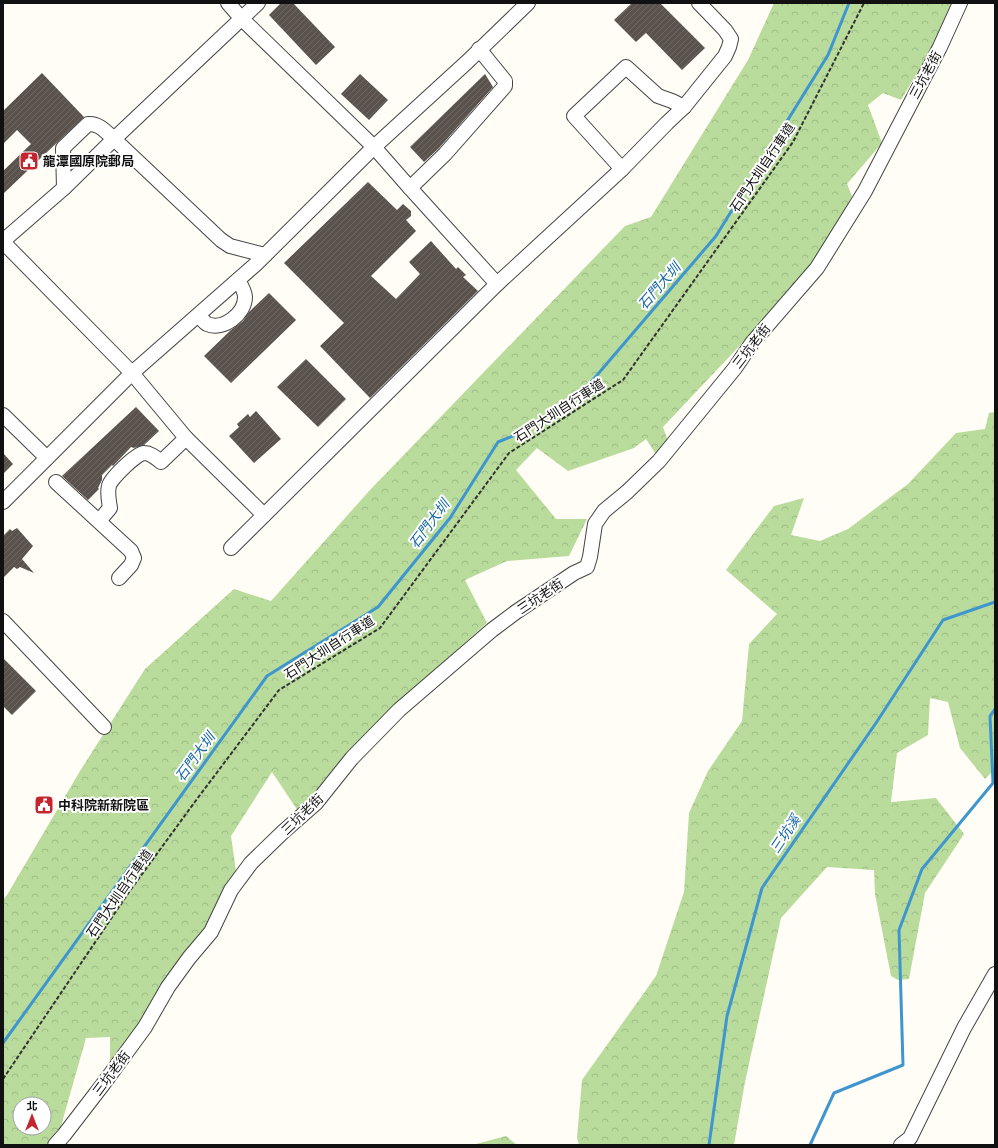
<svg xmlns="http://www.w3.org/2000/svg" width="998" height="1148" viewBox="0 0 998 1148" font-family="Lora,'Noto Sans TC',serif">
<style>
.forest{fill:url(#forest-crowns);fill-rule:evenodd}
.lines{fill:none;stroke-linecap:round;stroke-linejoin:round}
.stream{stroke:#3f96cf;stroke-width:3}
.building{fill:url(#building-hatch)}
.minor-casing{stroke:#444;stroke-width:16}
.path{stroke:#333;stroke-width:2;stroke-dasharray:4 2;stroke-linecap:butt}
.minor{stroke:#fff;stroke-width:14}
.labels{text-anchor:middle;stroke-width:4;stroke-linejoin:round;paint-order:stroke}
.street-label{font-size:13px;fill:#111;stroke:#fff}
.poi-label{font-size:13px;font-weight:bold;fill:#111;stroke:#fff;text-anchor:start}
.water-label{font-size:14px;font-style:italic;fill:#1768a6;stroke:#fff}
</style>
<defs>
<pattern id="forest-crowns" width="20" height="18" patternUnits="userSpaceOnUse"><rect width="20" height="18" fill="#b9dc9c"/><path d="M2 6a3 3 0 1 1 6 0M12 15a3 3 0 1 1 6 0" fill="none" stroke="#9ebc85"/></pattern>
<pattern id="building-hatch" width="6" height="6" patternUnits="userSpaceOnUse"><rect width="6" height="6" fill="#5a524d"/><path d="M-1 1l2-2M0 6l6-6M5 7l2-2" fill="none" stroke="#6d6662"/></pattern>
</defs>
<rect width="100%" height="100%" fill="#fffdf5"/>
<g class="forest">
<path d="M 774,3 L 956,3 L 939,36 L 901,100 L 883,93 L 868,105 L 882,143 L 847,184 L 852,196 L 820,255 L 762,322 L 663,427 L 668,441 L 657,456 L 646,439 L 634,448 L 568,471 L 537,448 L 516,470 L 556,519 L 587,519 L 569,556 L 507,561 L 465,580 L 487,623 L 413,689 L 319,791 L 298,811 L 272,772 L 231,836 L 236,871 L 208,927 L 185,951 L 140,1024 L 110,1064 L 110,1037 L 86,1038 L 61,1126 L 46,1145 L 3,1145 L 3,900 L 7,895 L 80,771 L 145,669 L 234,589 L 271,601 L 370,490 L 625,226 L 651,217 L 748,60 ZM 20,1104 L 44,1104 L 44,1128 L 20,1128 Z"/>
<polygon points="995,412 995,769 985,779 960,748 948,702 930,698 928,735 897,753 891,802 936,798 964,834 925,893 909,979 898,980 891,976 875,894 874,870 827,867 781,918 745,1082 734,1145 579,1145 577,1138 582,1080 656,976 684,892 689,813 708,771 742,721 749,644 777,614 726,570 774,506 804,498 791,535 820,541 848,529 908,484 956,433 985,429 989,413"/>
<polygon points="506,1136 517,1145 472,1145"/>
</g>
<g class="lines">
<g class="stream">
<polyline points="3,1043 267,676 378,607 450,518 498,442 523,432 586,388 716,236 828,55 849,3"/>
<polyline points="709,1145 727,1016 762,888 876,723 943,620 995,602"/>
<polyline points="810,1145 834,1093 903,1065 899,930 922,869 993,783 990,716 995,709"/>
</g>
</g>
<g class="building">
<polygon points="281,3 293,3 335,47 316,65 269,15"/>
<polygon points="632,3 660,3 705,48 682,70 646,33 636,42 614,20"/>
<polygon points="42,73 84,117 3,194 3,171 31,144 17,130 3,144 3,111"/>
<polygon points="360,74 388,100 369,120 341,94"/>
<polygon points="485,74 493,87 439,148 424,162 410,147"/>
<polygon points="368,182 397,210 403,204 411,211 411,216 406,220 416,231 371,276 396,299 420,274 409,262 431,241 456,269 458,267 466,275 463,277 478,291 370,398 320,346 344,323 284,263"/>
<polygon points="269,293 296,320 231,383 204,356 231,330 243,321 249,312"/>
<polygon points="306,359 346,399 318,427 277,387"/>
<polygon points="136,407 159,431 144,445 134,448 131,447 113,466 112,465 102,475 102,480 98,488 99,489 88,500 62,476"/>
<polygon points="256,411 281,439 254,463 229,436 239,427 237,424 248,414 250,417"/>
<polygon points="3,453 13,464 3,474"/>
<polygon points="17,528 33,546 22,559 34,573 20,567 17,569 14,567 3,578 3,536 10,529 12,531"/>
<polygon points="3,658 36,691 12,715 3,706"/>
</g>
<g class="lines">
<g class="minor-casing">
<g id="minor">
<polyline points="228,3 241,18 374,147 410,188 497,284"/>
<polyline points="622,169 574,116 626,67 658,96 672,101 684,107"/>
<path d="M 64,188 L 63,148 L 88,124 C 99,123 106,132 114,139 L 221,240 L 230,246 L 265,255"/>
<polyline points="410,188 445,154 505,86 505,81 479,49"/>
<polyline points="3,241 64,188 114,139 258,3"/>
<path d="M 3,242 L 132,373 L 186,438 L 161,462 C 156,458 151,453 144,453 C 137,453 110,479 109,486 C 107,493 109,501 110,508 L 99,521"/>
<path d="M 199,315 C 201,318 204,322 207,324 C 223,331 245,314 245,297 C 245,292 241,285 238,280"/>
<polyline points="3,415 47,458"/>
<polyline points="186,438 264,515"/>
<polyline points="56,482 131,551 134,558 131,565 119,578"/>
<polyline points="3,502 132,373 256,264 374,147 467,62 528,3"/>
<polyline points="231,548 497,284 622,169 667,123 684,107 725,56 729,47 731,39 725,30 699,3"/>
<polyline points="3,621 104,727"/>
<polyline points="55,1145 64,1135 104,1083 145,1027 168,987 189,958 211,932 231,890 251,863 283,832 316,803 352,758 399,710 492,630 516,612 574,573 587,567 590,557 595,524 604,511 627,492 659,461 735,368 752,343 817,268 865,191 940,47 960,3"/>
<polyline points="901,1145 910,1138 964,1028 995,974"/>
</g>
</g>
<polyline class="path" points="3,1079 129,892 194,803 279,690 380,628 509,453 623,380 793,142 864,3"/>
<use href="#minor" class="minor"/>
</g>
<defs>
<g id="civic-square" transform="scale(1)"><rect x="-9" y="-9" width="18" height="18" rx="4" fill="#c4262e" stroke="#fff"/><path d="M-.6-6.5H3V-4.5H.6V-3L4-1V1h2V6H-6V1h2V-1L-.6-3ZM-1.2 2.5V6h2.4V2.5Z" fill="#fff"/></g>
</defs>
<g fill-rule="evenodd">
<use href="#civic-square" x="29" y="161"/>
<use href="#civic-square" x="44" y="805"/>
</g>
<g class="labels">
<g class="street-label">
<text transform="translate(925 75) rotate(-62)" y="5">三坑老街</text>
<text transform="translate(762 167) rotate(-56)" y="5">石門大圳自行車道</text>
<text transform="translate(751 346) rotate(-52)" y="5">三坑老街</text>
<text transform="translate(559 410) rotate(-33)" y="5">石門大圳自行車道</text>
<text transform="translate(540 596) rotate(-34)" y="5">三坑老街</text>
<text transform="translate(329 647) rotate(-33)" y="5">石門大圳自行車道</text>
<text transform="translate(302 814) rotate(-44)" y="5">三坑老街</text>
<text transform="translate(119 893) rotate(-55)" y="5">石門大圳自行車道</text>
<text transform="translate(111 1073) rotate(-53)" y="5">三坑老街</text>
</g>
<g class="poi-label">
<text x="43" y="166">龍潭國原院郵局</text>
<text x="58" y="810">中科院新新院區</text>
</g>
<g class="water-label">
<text transform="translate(659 286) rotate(-49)" y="5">石門大圳</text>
<text transform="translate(429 524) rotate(-53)" y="5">石門大圳</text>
<text transform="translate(195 757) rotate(-54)" y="5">石門大圳</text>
<text transform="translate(785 834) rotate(-56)" y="5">三坑溪</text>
</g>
</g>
<rect width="998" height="1148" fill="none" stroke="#111111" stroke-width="8"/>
<g transform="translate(32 1116)"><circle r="19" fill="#ffffff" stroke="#a0a0a0"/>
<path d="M0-3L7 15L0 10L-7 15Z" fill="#c4262e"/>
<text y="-6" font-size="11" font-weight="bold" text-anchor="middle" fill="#111111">北</text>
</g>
</svg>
